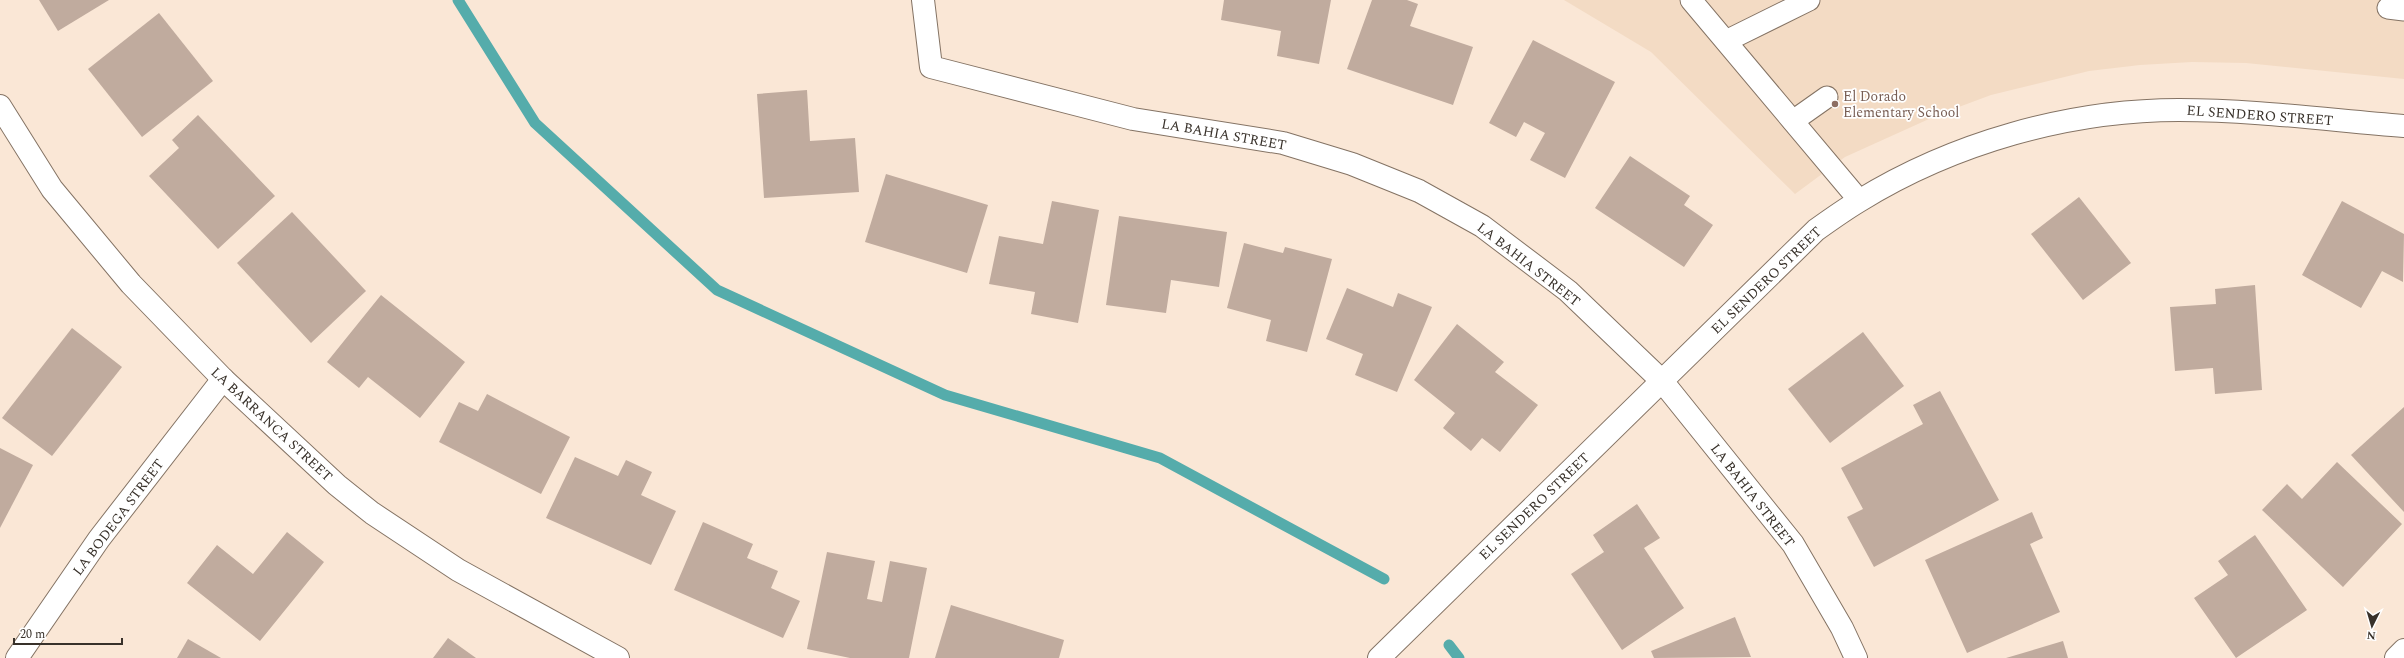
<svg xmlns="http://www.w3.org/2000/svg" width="2404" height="658" viewBox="0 0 2404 658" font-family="Spectral,serif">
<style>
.built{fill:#f3dbc4}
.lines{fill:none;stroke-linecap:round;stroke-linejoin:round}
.stream{stroke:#55acab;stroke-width:11}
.building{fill:#c0ab9e}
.lane-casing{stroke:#847364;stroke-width:23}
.street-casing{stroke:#847364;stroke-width:24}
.secondary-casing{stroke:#847364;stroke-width:24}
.lane{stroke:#fff;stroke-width:21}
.street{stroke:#fff;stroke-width:22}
.secondary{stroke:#fff;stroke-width:22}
.education-dot{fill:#8d6e63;stroke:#fff;stroke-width:1.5}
.labels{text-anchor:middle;stroke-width:3.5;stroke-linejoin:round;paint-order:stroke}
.education-label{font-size:14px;fill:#785e54;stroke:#fff;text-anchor:start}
.street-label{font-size:14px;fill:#38312a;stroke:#fff}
</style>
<rect width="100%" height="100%" fill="#fae7d6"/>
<polygon class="built" points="1564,0 2404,0 2404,79 2246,63 2192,62 2140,65 2089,71 1991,95 1940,114 1845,157 1795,194 1651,52"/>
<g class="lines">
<g class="stream">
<polyline points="458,0 535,123 717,290 945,395 1160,458 1384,579"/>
<polyline points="1449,645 1459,658"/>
</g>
</g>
<g class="building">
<polygon points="39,0 109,0 58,31"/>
<polygon points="1224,0 1331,0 1319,64 1277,56 1281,31 1221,20"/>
<polygon points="1372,0 1407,0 1418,4 1410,26 1473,47 1453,105 1347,69"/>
<polygon points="159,13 213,81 142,137 88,69"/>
<polygon points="1533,40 1615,82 1565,178 1530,160 1545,133 1524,122 1516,137 1489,123"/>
<polygon points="807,90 810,141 855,138 859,192 764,198 757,94"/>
<polygon points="198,115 275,196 218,249 149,176 179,148 172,140"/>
<polygon points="1630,156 1690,196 1684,205 1713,225 1684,267 1595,208"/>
<polygon points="886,174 988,205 967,273 865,242"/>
<polygon points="2079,197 2131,263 2083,300 2031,234"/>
<polygon points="1052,201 1099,210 1078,323 1031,314 1035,292 989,284 999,236 1043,244"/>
<polygon points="2342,201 2404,234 2403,282 2382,271 2361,308 2302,275"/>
<polygon points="292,212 366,291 311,343 237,263"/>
<polygon points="1119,216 1227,232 1219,287 1171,280 1166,313 1106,305"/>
<polygon points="1244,243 1283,253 1285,247 1332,259 1307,352 1266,341 1271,320 1227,308"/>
<polygon points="2255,285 2262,390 2215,394 2213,368 2175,371 2170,307 2216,304 2215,289"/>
<polygon points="1347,288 1393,307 1398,293 1432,307 1397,392 1355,375 1363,354 1326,339"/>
<polygon points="381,295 465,362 420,418 368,377 359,388 327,362"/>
<polygon points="1457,324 1504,362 1495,372 1538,405 1500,452 1482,438 1471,451 1443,428 1455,413 1414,380"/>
<polygon points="72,328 122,367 52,456 2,418"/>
<polygon points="1863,332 1904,386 1830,443 1788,389"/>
<polygon points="1940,391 1999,500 1874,567 1847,517 1863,509 1841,468 1923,424 1913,405"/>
<polygon points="487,394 570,437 541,494 439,442 459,402 478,411"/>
<polygon points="2404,407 2404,512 2351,455"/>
<polygon points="0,448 33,465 0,528"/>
<polygon points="575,457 618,476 626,460 652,472 641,495 676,511 651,565 546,518"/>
<polygon points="2337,462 2402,524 2343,587 2262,510 2287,484 2302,499"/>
<polygon points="1637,504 1660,538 1644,548 1684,608 1622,650 1571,574 1604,552 1593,535"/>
<polygon points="2032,512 2043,538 2030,544 2060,612 1967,653 1925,560"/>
<polygon points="703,522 753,544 747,558 778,571 771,588 800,601 783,638 674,590"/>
<polygon points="287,532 324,562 260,641 187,583 217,545 253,574"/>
<polygon points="2255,535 2307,610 2236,658 2194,598 2228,575 2218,561"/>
<polygon points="827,552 875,561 867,599 882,602 890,561 927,568 909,658 850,658 807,649"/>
<polygon points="951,605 1064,640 1059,658 935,658"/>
<polygon points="1735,617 1751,657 1654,658 1651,651"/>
<polygon points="448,638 476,658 433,658"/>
<polygon points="188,639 221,658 177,658"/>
<polygon points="2063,641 2068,658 2006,658"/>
</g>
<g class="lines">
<g class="lane-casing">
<g id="lane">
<polyline points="1691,0 1859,200"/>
<polyline points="2388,8 2404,10"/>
<polyline points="1726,41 1809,0"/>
<polyline points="1793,121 1827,97"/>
</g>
</g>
<g class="street-casing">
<g id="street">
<polyline points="923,0 931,67 1133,119 1283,143 1352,164 1419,191 1482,226 1568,291 1662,381 1793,544 1842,628 1856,658"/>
<polyline points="0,106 52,189 131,284 223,379 337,485 372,513 458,570 618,658"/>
<polyline points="17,658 99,539 223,379"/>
<polyline points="2396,658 2404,650"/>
</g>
</g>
<g class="secondary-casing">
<path id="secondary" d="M 1379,658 L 1816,230 C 1830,220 1844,210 1859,201 C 1953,143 2069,110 2179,110 C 2254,110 2329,120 2404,126"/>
</g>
<use href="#lane" class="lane"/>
<use href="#street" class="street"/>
<use href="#secondary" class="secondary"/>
</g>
<circle class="education-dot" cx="1835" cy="104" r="4"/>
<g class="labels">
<g class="education-label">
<text x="1843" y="101">El Dorado<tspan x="1843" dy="16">Elementary School</tspan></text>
</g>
<g class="street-label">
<text transform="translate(2260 115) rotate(4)" y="5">EL SENDERO STREET</text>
<text transform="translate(1224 134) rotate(10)" y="5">LA BAHIA STREET</text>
<text transform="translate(1529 264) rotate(38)" y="5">LA BAHIA STREET</text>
<text transform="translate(1766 280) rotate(-44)" y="5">EL SENDERO STREET</text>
<text transform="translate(272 424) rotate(43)" y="5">LA BARRANCA STREET</text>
<text transform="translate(1753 495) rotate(52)" y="5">LA BAHIA STREET</text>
<text transform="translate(1534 506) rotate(-44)" y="5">EL SENDERO STREET</text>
<text transform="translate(118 517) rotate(-53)" y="5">LA BODEGA STREET</text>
</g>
</g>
<g transform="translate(2372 626) rotate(185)" stroke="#ffffff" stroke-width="3" paint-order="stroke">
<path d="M0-3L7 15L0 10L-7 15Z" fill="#38312a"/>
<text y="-6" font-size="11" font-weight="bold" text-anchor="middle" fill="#38312a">N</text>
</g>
<path d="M14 638v6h108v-6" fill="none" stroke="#38312a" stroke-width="2"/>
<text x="20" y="638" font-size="12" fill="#38312a" stroke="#ffffff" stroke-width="3" paint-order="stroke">20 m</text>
</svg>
